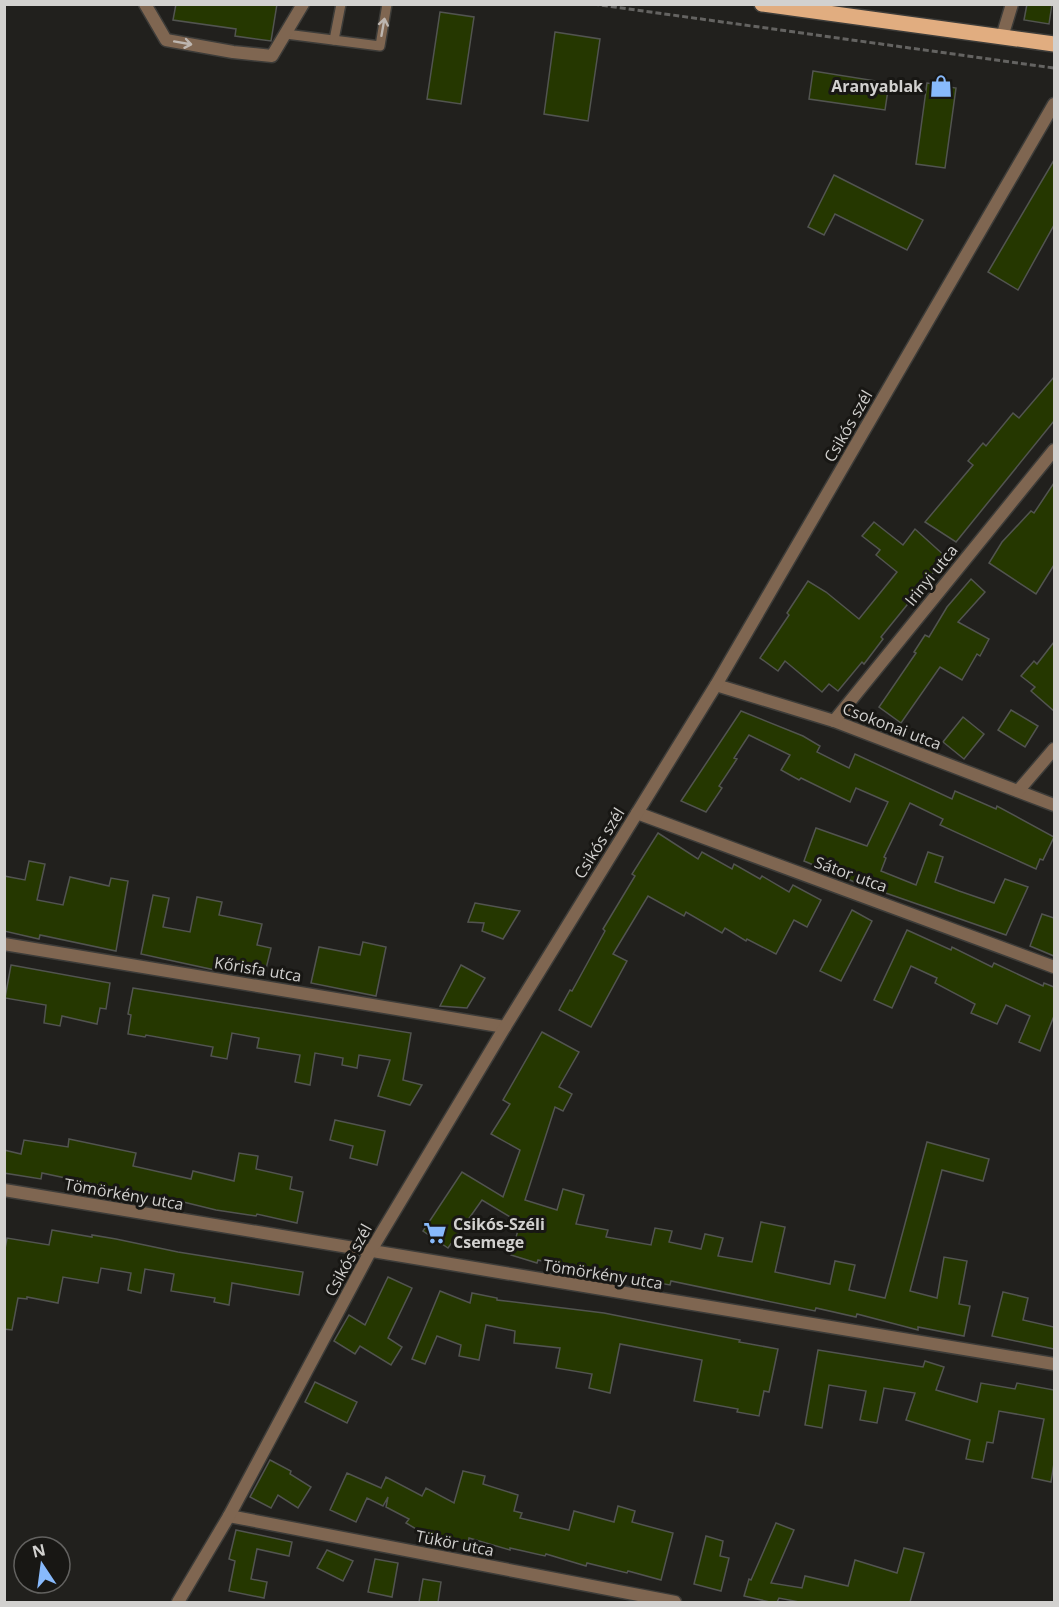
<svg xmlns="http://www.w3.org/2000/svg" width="1059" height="1607" viewBox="0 0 1059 1607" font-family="'Open Sans',sans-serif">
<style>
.building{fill:#253700;stroke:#525450;stroke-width:1.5}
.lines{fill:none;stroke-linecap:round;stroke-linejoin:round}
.service-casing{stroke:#3d3c39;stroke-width:12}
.minor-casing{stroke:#3d3c39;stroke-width:15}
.primary-casing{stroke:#3d3c39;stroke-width:18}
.path{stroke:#646361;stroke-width:3;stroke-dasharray:6 3;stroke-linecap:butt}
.service{stroke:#7f6651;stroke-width:9}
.minor{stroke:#7f6651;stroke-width:12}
.primary{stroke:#e1ad80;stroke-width:15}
.oneway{stroke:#bdb6b0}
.labels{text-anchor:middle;stroke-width:6;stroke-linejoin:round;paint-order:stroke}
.poi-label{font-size:16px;font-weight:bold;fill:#d2d1cf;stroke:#181714;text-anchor:end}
.street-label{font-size:16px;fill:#d2d1cf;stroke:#181714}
</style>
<rect width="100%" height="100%" fill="#21201d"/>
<g class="building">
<polygon points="176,4 277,4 271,41 235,36 236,29 173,20"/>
<polygon points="1027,4 1052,4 1049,24 1024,20"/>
<polygon points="440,12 474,17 461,104 427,99"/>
<polygon points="555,32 600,39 588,121 544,114"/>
<polygon points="813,71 889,83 885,110 809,99"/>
<polygon points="927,83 956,88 945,168 916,164"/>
<polygon points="1054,160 1054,225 1018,290 988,272"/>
<polygon points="834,175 923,220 907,250 835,214 824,235 808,227"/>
<polygon points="1054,377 1054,421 956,542 925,522 973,465 968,461 983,443 986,446 1013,413 1019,418"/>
<polygon points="1054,483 1054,565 1036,594 989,563 1002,542 1031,511 1034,513"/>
<polygon points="874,522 903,545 915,529 946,557 881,637 883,639 864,664 862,662 838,691 829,684 822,692 785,661 778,671 760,658 789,615 787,613 808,581 826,592 859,619 897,572 876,555 880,550 862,536"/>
<polygon points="971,579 985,592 958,622 989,639 980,656 977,654 962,680 940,667 901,723 879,707 916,653 914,652 925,635 929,637 947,607"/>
<polygon points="1054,642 1054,711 1031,691 1035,687 1021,676 1034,661 1037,664"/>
<polygon points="1011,710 1038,726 1025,747 998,730"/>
<polygon points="741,711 803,736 820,746 817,752 849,768 855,754 952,799 955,791 996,809 997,806 1054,837 1043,860 1040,859 1036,869 940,825 943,819 910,803 884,857 886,858 881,871 916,885 928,852 943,857 935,882 959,891 994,903 1005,879 1028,887 1006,935 857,883 804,861 816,828 867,846 888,802 856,788 850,802 801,778 799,780 781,770 790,755 749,735 734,758 737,759 719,786 722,788 706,812 681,801"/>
<polygon points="963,717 984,734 964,759 943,742"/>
<polygon points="658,833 698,859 702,852 732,869 734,864 760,879 762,876 789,892 793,885 821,900 807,927 794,920 776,954 747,939 746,941 725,928 722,933 686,912 684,916 648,896 613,954 627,961 591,1027 559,1010 570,990 572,991 605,931 603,929 635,876 632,874"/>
<polygon points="29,861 45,864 37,900 63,905 70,877 109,886 111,878 128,881 116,951 40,935 39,939 4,931 4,876 25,880"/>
<polygon points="153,895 169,898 163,927 190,932 197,897 222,902 219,915 262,924 257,945 271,948 265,973 217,962 215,970 141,954"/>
<polygon points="475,903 520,911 503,939 482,931 484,923 468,922"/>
<polygon points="852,910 872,921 841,981 820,971"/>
<polygon points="1042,914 1054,918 1054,956 1030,946"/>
<polygon points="907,930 951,950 952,947 992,967 994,963 1043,986 1044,983 1054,987 1054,1016 1040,1051 1019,1042 1030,1016 1006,1005 997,1024 971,1013 975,1004 935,983 937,978 911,966 892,1008 874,1000"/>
<polygon points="363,942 386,947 376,996 311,983 319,947 360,955"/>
<polygon points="11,965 110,983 106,1009 100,1008 97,1024 62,1016 60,1026 44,1023 46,1005 5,998"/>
<polygon points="461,965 485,978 467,1008 440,1006"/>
<polygon points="133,988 411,1033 403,1080 422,1085 410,1105 378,1096 390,1060 359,1055 357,1068 342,1065 343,1058 315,1053 310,1085 295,1082 300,1055 257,1048 259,1038 232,1033 227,1059 211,1056 213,1047 146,1035 145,1037 128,1034 131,1015 128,1014"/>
<polygon points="542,1032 579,1052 559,1087 572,1094 563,1111 555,1107 525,1200 557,1210 563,1189 584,1195 576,1224 608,1230 606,1237 651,1245 655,1228 672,1231 669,1242 701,1249 705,1234 723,1238 718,1256 752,1262 761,1222 785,1227 775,1272 830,1284 835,1261 855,1265 849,1290 885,1298 927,1142 989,1159 983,1181 942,1170 910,1291 937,1298 944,1257 967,1261 959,1304 970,1306 964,1336 918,1327 918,1330 857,1314 856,1317 816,1308 815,1311 671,1281 670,1285 565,1267 538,1260 537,1263 511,1255 520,1223 482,1200 448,1248 423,1231 462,1172 503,1197 520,1150 491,1134 510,1104 503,1100"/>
<polygon points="335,1120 385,1131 377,1165 350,1158 353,1146 330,1140"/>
<polygon points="69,1139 136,1153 133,1166 191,1179 193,1171 234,1181 239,1153 258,1156 256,1169 292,1177 290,1189 303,1192 297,1223 257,1214 256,1216 216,1210 167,1198 167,1202 127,1193 127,1197 102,1192 103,1186 42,1173 41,1179 4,1173 4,1150 21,1154 24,1140 68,1147"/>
<polygon points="52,1230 92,1237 92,1235 116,1239 178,1252 303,1272 299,1295 232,1283 229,1305 214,1302 215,1298 171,1291 174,1274 145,1269 141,1293 128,1290 131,1273 101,1268 98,1283 63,1277 58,1303 27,1297 27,1299 18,1298 12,1330 4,1329 4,1254 7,1238 49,1245"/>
<polygon points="388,1277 412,1288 388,1338 402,1347 391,1365 360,1346 355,1354 334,1341 349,1315 365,1325"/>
<polygon points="440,1291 470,1303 472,1293 497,1298 497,1300 604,1313 740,1340 739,1342 778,1349 769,1392 764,1391 759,1416 737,1412 738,1409 694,1401 702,1360 620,1344 610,1393 589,1388 592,1374 556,1368 560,1348 514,1343 515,1331 486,1325 479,1360 459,1356 461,1345 437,1336 425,1364 412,1359"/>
<polygon points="1003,1292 1028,1298 1023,1320 1054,1327 1054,1349 992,1336"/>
<polygon points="818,1350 923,1367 925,1361 944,1367 936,1390 977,1402 981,1383 1015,1389 1017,1383 1054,1390 1054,1463 1051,1482 1032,1478 1044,1419 999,1411 993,1443 987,1442 983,1462 966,1459 970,1440 906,1420 915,1393 884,1388 877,1423 860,1420 866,1391 829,1385 822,1428 805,1425"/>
<polygon points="315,1382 357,1402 347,1423 305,1402"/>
<polygon points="270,1460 291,1471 290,1474 311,1487 298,1508 278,1495 271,1508 250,1497"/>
<polygon points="463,1471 485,1476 483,1484 518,1495 514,1511 522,1513 520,1518 569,1530 574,1511 614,1522 618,1506 635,1511 632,1522 673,1533 661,1580 628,1571 627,1573 587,1563 586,1566 546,1554 545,1556 510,1548 510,1550 469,1538 468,1544 423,1533 406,1523 409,1519 386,1507 388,1497 383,1506 367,1498 356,1522 330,1510 347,1473 381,1488 386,1477 422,1496 426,1488 454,1503"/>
<polygon points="776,1523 794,1530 771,1583 802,1588 805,1576 848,1586 855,1560 897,1573 904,1548 924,1553 910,1602 799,1602 779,1598 777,1602 770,1602 744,1596 749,1579 751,1580"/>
<polygon points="236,1530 292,1542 289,1556 257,1549 251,1579 267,1582 264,1598 229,1591 235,1561 229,1559"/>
<polygon points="706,1536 723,1541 720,1556 729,1558 721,1591 694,1584"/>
<polygon points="327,1550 353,1561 343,1581 317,1568"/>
<polygon points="375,1559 398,1563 392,1597 368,1592"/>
<polygon points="423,1579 441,1582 438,1602 419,1602"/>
</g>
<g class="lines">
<g class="service-casing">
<g id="service">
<polyline points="286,34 380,46 387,4"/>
<polyline points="334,40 341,4"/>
</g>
</g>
<g class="minor-casing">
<g id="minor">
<polyline points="145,4 166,40 233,52 272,56 303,4"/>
<polyline points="1002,37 1012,4"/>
<polyline points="716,685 834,721 1054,805"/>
<polyline points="834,721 1054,450"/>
<polyline points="1018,791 1054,749"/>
<polyline points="637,813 1054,967"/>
<polyline points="4,944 505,1027"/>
<polyline points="4,1190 1054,1364"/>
<polyline points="229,1516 675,1602"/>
<polyline points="178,1602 229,1516 370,1252 505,1027 716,685 1054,104"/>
</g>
</g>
<g class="primary-casing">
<polyline id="primary" points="762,4 1054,44"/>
</g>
<polyline class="path" points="593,4 1054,68"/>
<use href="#service" class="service"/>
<use href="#minor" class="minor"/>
<use href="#primary" class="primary"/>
</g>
<defs><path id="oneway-shaft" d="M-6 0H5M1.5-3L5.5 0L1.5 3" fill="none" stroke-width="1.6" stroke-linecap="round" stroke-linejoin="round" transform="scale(1.5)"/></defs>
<g class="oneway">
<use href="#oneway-shaft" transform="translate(383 27) rotate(-80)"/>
<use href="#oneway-shaft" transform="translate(183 43) rotate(10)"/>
</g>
<defs>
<g id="shop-bare" transform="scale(1.8)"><path d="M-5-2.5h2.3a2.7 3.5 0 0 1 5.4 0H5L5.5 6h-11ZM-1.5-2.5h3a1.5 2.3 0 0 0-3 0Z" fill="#88bafc" stroke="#181714" stroke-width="2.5" paint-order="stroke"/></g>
<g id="supermarket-bare" transform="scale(1.8)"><path d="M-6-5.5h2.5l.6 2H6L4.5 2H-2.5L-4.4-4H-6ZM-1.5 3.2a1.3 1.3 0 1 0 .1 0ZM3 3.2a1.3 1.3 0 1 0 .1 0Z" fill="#88bafc" stroke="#181714" stroke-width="2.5" paint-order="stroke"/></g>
</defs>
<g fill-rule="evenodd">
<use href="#shop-bare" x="941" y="86"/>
<use href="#supermarket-bare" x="435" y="1233"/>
</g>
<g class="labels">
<g class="poi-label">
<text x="923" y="92">Aranyablak</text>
<text x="453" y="1230" text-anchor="start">Csikós-Széli<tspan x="453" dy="18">Csemege</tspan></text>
</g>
<g class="street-label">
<text transform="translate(848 426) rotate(-60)" y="6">Csikós szél</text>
<text transform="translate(931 575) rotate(-51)" y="6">Irinyi utca</text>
<text transform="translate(892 726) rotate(21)" y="6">Csokonai utca</text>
<text transform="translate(599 843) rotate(-58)" y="6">Csikós szél</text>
<text transform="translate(851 874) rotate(20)" y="6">Sátor utca</text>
<text transform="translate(258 969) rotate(9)" y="6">Kőrisfa utca</text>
<text transform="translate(124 1194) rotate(10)" y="6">Tömörkény utca</text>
<text transform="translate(348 1260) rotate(-61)" y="6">Csikós szél</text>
<text transform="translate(603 1274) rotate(9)" y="6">Tömörkény utca</text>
<text transform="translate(455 1543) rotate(11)" y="6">Tükör utca</text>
</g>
</g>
<rect width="1059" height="1607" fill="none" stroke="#d2d1cf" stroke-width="12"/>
<g transform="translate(42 1565) rotate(347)"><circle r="28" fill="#181714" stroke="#62615f" stroke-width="1.5"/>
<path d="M0-4.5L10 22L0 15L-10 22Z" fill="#88bafc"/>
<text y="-9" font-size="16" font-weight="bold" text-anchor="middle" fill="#d2d1cf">N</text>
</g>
</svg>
